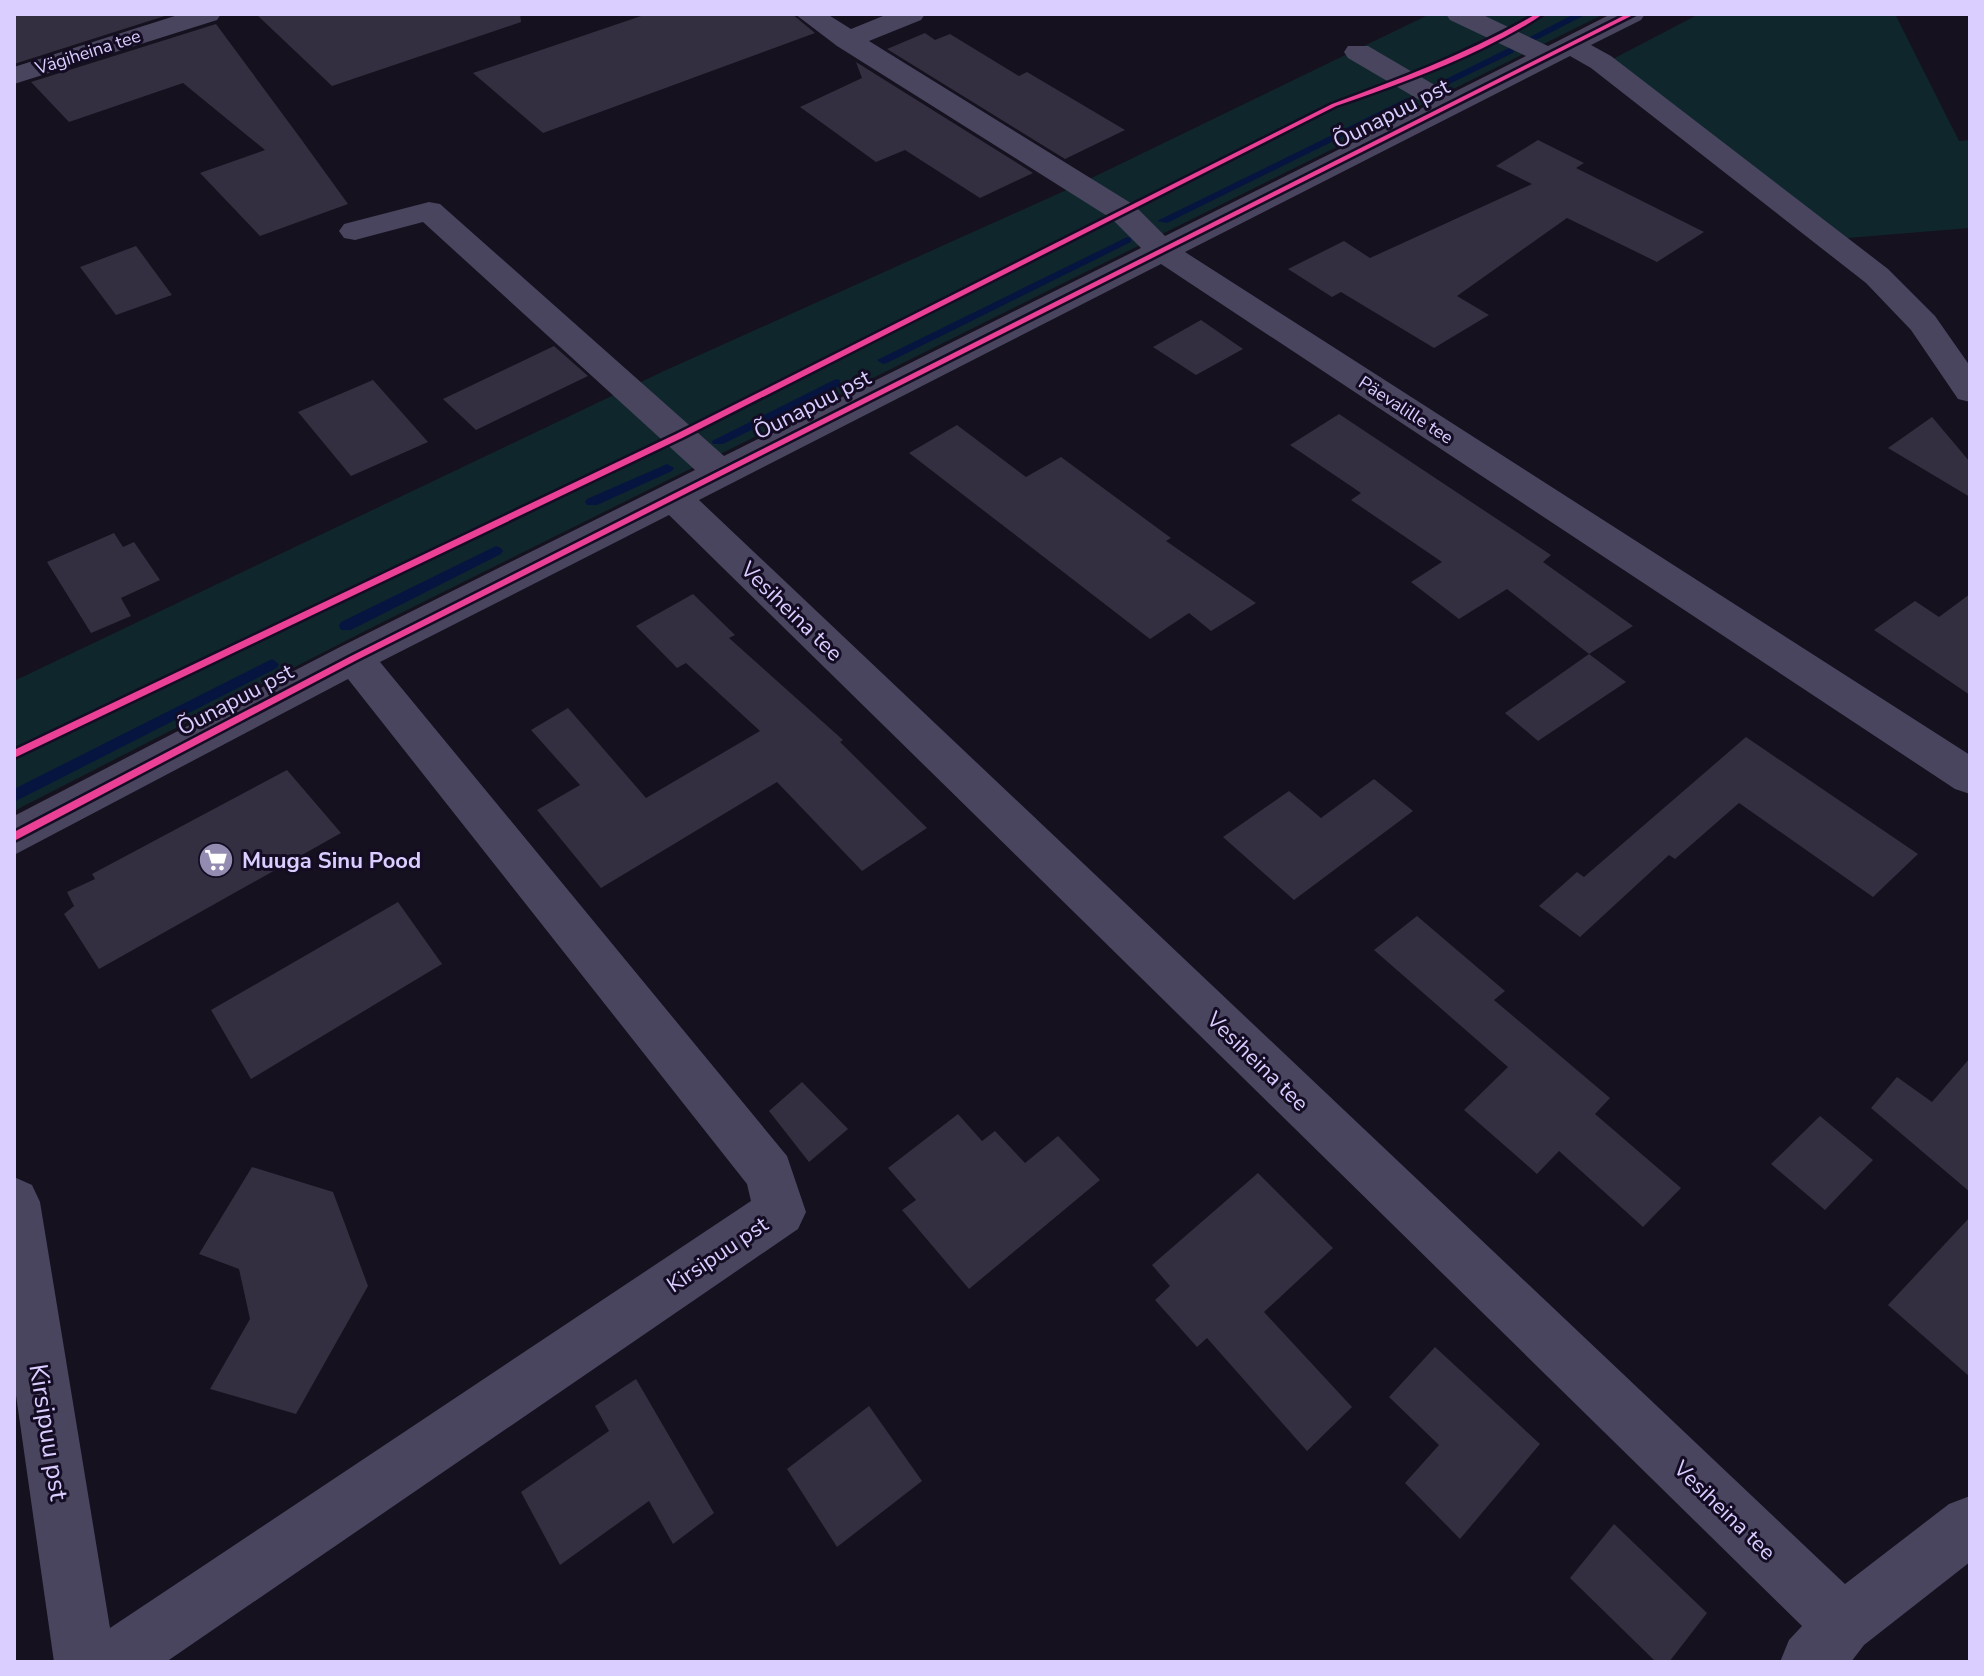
<svg xmlns="http://www.w3.org/2000/svg" width="1984" height="1676" viewBox="0 0 1984 1676" font-family="'Nunito Sans',sans-serif">
<style>
.green{fill:#0f272c}
.lines{fill:none;stroke-linecap:round;stroke-linejoin:round}
.stream{fill:#061540;fill-rule:evenodd}
.building{fill:#332f40}
.minor{fill:#49455f;fill-rule:evenodd}
.cycleway-casing{stroke:#130c23;stroke-width:5}
.cycleway{fill:#ea4096;fill-rule:evenodd}
.labels{text-anchor:middle;stroke-width:6;stroke-linejoin:round;paint-order:stroke}
.far-street-label{font-size:18px;fill:#d9ceff;stroke:#130c23}
.street-label{font-size:22px;fill:#d9ceff;stroke:#130c23}
.poi-label{font-size:22px;font-weight:bold;fill:#d9ceff;stroke:#130c23;text-anchor:start}
.near-street-label{font-size:26px;fill:#d9ceff;stroke:#130c23}
</style>
<rect width="100%" height="100%" fill="#15111e"/>
<g class="green">
<polygon points="1430,14 1604,14 365,631 14,811 14,681 664,371 1073,187"/>
<polygon points="1699,14 1895,14 1959,141 1970,140 1970,228 1847,238 1609,61"/>
</g>
<g class="lines">
<g class="stream">
<polygon points="1574,14 1587,14 1536,40 1528,38"/>
<polygon points="1509,48 1514,51 1513,53 1443,87 1434,85"/>
<polygon points="1407,98 1411,99 1411,103 1167,223 1157,221"/>
<polygon points="1127,237 1131,238 1131,242 887,363 883,364 877,360"/>
<polygon points="836,379 840,380 840,386 723,444 713,444 712,441"/>
<polygon points="667,464 674,468 672,471 597,505 587,505 585,502 587,499"/>
<polygon points="496,546 501,548 503,551 501,554 351,630 341,630 339,626 341,622"/>
<polygon points="272,659 279,664 277,668 14,802 14,789"/>
</g>
</g>
<g class="building">
<polygon points="14,14 171,14 14,64"/>
<polygon points="256,14 520,14 521,22 332,86"/>
<polygon points="647,14 792,14 815,33 543,133 473,73"/>
<polygon points="216,24 301,139 348,204 260,236 200,173 265,150 183,83 69,122 31,82"/>
<polygon points="925,33 935,40 950,34 1019,76 1027,72 1125,130 1065,159 887,49"/>
<polygon points="856,62 1033,173 980,198 905,150 876,162 800,107 862,78"/>
<polygon points="1538,140 1584,163 1576,168 1704,232 1657,262 1567,218 1457,296 1489,315 1434,348 1341,292 1332,297 1288,269 1344,241 1370,258 1532,184 1496,166"/>
<polygon points="136,246 172,295 116,315 80,267"/>
<polygon points="1201,320 1243,349 1196,375 1153,347"/>
<polygon points="554,346 588,376 476,430 443,399"/>
<polygon points="373,380 428,442 351,476 298,412"/>
<polygon points="1339,414 1551,555 1543,562 1633,626 1589,654 1507,589 1459,619 1411,582 1442,562 1351,500 1361,493 1290,445"/>
<polygon points="1932,417 1970,462 1970,497 1888,448"/>
<polygon points="957,425 1026,477 1061,457 1171,538 1166,541 1256,603 1211,631 1189,613 1150,639 909,453"/>
<polygon points="114,533 123,547 134,542 160,580 121,598 131,616 91,633 47,562"/>
<polygon points="693,594 735,635 729,638 843,740 840,742 927,828 862,871 777,782 601,888 537,810 580,785 531,730 568,708 646,798 760,731 686,663 677,668 636,626"/>
<polygon points="1970,594 1970,695 1874,630 1915,601 1939,617"/>
<polygon points="1589,654 1626,682 1538,741 1505,713"/>
<polygon points="1746,737 1918,854 1873,897 1739,803 1675,859 1669,855 1580,937 1539,906 1577,872 1584,877"/>
<polygon points="287,770 341,833 99,969 64,914 74,906 67,892 95,879 92,874"/>
<polygon points="1374,779 1413,811 1294,900 1223,837 1289,791 1321,818"/>
<polygon points="398,902 442,964 251,1079 211,1010"/>
<polygon points="1417,916 1505,991 1494,1000 1610,1098 1595,1114 1681,1188 1643,1227 1559,1151 1537,1174 1464,1110 1508,1067 1374,950"/>
<polygon points="1970,1058 1970,1192 1871,1108 1897,1077 1932,1102"/>
<polygon points="802,1082 848,1129 809,1162 769,1111"/>
<polygon points="958,1114 982,1141 995,1131 1025,1163 1058,1136 1100,1180 969,1289 902,1210 916,1200 888,1168"/>
<polygon points="1820,1116 1873,1160 1825,1210 1771,1164"/>
<polygon points="252,1167 333,1192 368,1286 296,1414 210,1389 250,1319 239,1269 199,1254"/>
<polygon points="1258,1173 1333,1248 1264,1312 1352,1407 1307,1451 1207,1338 1197,1347 1155,1300 1170,1286 1152,1265"/>
<polygon points="1970,1217 1970,1377 1888,1305"/>
<polygon points="1435,1347 1540,1444 1460,1539 1405,1483 1439,1445 1389,1397"/>
<polygon points="636,1379 714,1513 673,1544 649,1501 560,1565 521,1492 609,1431 595,1406"/>
<polygon points="869,1406 922,1481 837,1547 787,1469"/>
<polygon points="1614,1524 1707,1613 1669,1662 1656,1662 1570,1578"/>
</g>
<g class="lines">
<g class="minor">
<polygon points="181,14 221,14 217,20 14,84 14,67"/>
<polygon points="795,14 827,14 851,29 888,14 925,14 921,20 869,41 1134,205 1165,236 1428,105 1348,58 1344,52 1348,46 1368,46 1450,94 1526,56 1450,20 1446,14 1481,14 1548,46 1611,14 1645,14 1641,20 1591,45 1611,56 1888,269 1935,316 1970,366 1970,402 1958,399 1911,330 1866,283 1591,68 1570,56 1185,252 1970,755 1970,794 1955,789 1161,264 699,500 1845,1584 1949,1504 1970,1496 1970,1562 1864,1645 1851,1662 1780,1662 1789,1640 1802,1626 669,515 380,662 787,1156 806,1212 798,1229 166,1662 54,1662 14,1381 14,1177 32,1185 40,1202 110,1628 751,1201 747,1184 348,679 14,855 14,816 340,647 695,470 423,222 355,240 344,238 339,231 344,224 429,202 440,204 724,456 1141,248 1112,219 837,46"/>
</g>
<g class="cycleway-casing">
<g id="cycleway">
<path d="M 1536,14 L 1543,14 C 1525,27 1503,38 1483,48 C 1435,71 1386,89 1336,106 L 682,438 L 14,758 L 14,750 L 676,434 L 1332,104 C 1402,78 1471,52 1536,14 Z"/>
<polygon points="1627,14 1635,14 357,660 14,841 14,832 351,656"/>
</g>
</g>
<use href="#cycleway" class="cycleway"/>
</g>
<defs>
<g id="supermarket-disc" transform="scale(1.8)"><circle r="9.5" fill="#948cb0" stroke="#130c23"/><path d="M-6-5.5h2.5l.6 2H6L4.5 2H-2.5L-4.4-4H-6ZM-1.5 3.2a1.3 1.3 0 1 0 .1 0ZM3 3.2a1.3 1.3 0 1 0 .1 0Z" fill="#fff"/></g>
</defs>
<g fill-rule="evenodd">
<use href="#supermarket-disc" x="216" y="860"/>
</g>
<g class="labels">
<g class="far-street-label">
<text transform="translate(88 52) rotate(-18)" y="6">Vägiheina tee</text>
<text transform="translate(1406 410) rotate(33)" y="6">Päevalille tee</text>
</g>
<g class="street-label">
<text transform="translate(1391 113) rotate(-27)" y="8">Õunapuu pst</text>
<text transform="translate(812 404) rotate(-27)" y="8">Õunapuu pst</text>
<text transform="translate(792 611) rotate(44)" y="8">Vesiheina tee</text>
<text transform="translate(235 699) rotate(-28)" y="8">Õunapuu pst</text>
<text transform="translate(1258 1061) rotate(44)" y="8">Vesiheina tee</text>
<text transform="translate(717 1254) rotate(-34)" y="8">Kirsipuu pst</text>
<text transform="translate(1725 1510) rotate(44)" y="8">Vesiheina tee</text>
</g>
<g class="poi-label">
<text x="242" y="868">Muuga Sinu Pood</text>
</g>
<g class="near-street-label">
<text transform="translate(49 1432) rotate(81)" y="9">Kirsipuu pst</text>
</g>
</g>
<rect width="1984" height="1676" fill="none" stroke="#d9ceff" stroke-width="32"/>
</svg>
